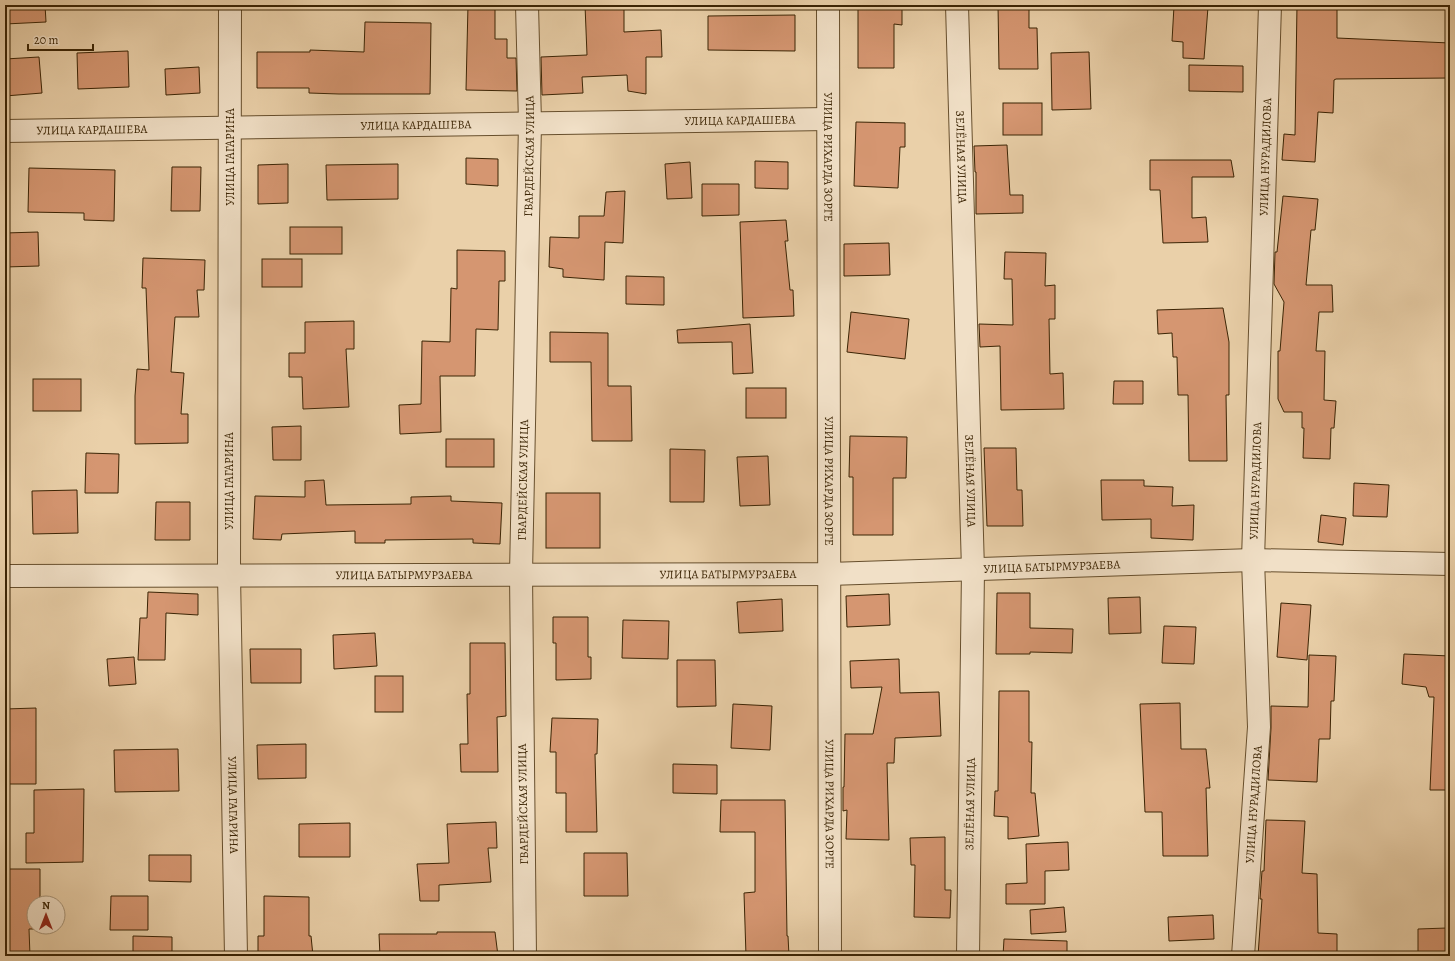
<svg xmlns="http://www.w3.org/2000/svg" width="1455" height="961" viewBox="0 0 1455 961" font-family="Alegreya,serif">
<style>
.building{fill:#d59671;stroke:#3b2404}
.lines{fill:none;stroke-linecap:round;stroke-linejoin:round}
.minor-casing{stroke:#674f2d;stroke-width:24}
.minor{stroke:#f1e0c7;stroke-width:22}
.labels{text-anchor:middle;stroke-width:4;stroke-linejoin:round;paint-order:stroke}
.street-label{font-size:12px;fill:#3b2404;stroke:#f1e0c7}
</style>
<rect width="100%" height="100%" fill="#ead0a9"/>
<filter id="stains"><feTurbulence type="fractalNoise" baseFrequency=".005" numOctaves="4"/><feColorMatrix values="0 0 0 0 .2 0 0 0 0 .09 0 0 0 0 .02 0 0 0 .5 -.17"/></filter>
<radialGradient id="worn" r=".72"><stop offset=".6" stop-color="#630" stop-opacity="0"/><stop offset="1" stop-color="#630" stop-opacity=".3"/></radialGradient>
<g class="building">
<polygon points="5,5 45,5 46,22 5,24"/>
<polygon points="468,5 495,5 495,39 507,39 507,58 516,58 517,91 466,90"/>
<polygon points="585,5 624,5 624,32 661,30 662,57 646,57 646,94 628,91 627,75 582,77 583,93 542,95 541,57 587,55"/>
<polygon points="858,5 902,5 902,25 894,24 894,68 858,68"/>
<polygon points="998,5 1029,5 1029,28 1037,28 1038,69 999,69"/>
<polygon points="1297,5 1337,5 1337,38 1450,43 1450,78 1336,79 1334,80 1333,113 1318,112 1315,162 1282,160 1284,134 1295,135"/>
<polygon points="1174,6 1208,7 1204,59 1183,58 1183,42 1172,41"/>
<polygon points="795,15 795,51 708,50 708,16"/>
<polygon points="365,22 431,23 430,94 339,94 309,93 309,88 257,88 257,52 310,52 310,50 364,52"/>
<polygon points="128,51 129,87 78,89 77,53"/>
<polygon points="1089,52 1091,109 1052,110 1051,53"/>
<polygon points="39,57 42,93 5,96 5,59"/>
<polygon points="1189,65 1243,66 1243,92 1189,91"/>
<polygon points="199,67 200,93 166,95 165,69"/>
<rect x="1003" y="103" width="39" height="32"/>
<polygon points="856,122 905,123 905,147 900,147 898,188 854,186"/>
<polygon points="1007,145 1010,195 1023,195 1023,213 976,214 976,172 975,172 974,146"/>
<polygon points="466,158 498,159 498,186 466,184"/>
<polygon points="1150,160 1231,160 1234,177 1192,177 1192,218 1206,217 1208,242 1163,243 1160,190 1150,190"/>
<polygon points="755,161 788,162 788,189 755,188"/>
<polygon points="690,162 692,198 667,199 665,164"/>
<polygon points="288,164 288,203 258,204 258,165"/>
<polygon points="398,164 398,199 327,200 326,165"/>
<polygon points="172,167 201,167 200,211 171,211"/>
<polygon points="29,168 115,170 114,221 84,220 84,213 28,212"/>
<polygon points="702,184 739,184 739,215 702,216"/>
<polygon points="625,191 623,243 605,242 604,280 563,277 563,269 549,267 550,237 579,238 579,216 604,216 606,192"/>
<polygon points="1283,196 1318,199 1315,230 1311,230 1306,285 1332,285 1333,312 1319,312 1316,351 1325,351 1324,400 1336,401 1334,428 1331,428 1330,459 1303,458 1304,428 1302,428 1302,412 1284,412 1278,399 1278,351 1280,351 1284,302 1274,284 1275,252 1277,252"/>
<polygon points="786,220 788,241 785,241 790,290 793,290 794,316 743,318 740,222"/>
<rect x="290" y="227" width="52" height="27"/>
<polygon points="38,232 39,266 5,267 5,233"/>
<polygon points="889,243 890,275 844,276 844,244"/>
<polygon points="457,250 505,251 505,281 499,281 498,330 476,329 475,376 440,376 441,432 400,434 399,405 421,404 422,341 450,342 451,288 457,289"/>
<polygon points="1005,252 1046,253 1045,286 1055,285 1055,319 1049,319 1050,374 1063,373 1064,409 1001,410 1000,346 980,347 979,324 1013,325 1012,279 1004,279"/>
<polygon points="143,258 205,260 204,290 197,290 199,317 175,317 171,372 184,373 181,414 188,414 188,443 135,444 135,396 137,369 149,370 146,288 142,288"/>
<rect x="262" y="259" width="40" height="28"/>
<polygon points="626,276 664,277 664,305 626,304"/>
<polygon points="1223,308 1229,342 1229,395 1226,395 1227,461 1189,461 1188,395 1178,395 1177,357 1173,357 1172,333 1158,334 1157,310"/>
<polygon points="851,312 909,319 905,359 847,352"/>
<polygon points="354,321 354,349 346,349 349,407 303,409 302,377 289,377 289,353 305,353 305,322"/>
<polygon points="750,324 753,373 733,374 732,342 678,343 677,330"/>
<polygon points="550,332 608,333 608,386 631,386 632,441 592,441 591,362 550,362"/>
<rect x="33" y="379" width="48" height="32"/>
<polygon points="1114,381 1143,381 1143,404 1113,404"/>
<rect x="746" y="388" width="40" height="30"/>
<polygon points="301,426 301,460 273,460 272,427"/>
<polygon points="850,436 907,437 906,478 893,478 893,535 853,535 853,477 849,477"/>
<rect x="446" y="439" width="48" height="28"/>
<polygon points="984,448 1016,448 1017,490 1022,490 1023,526 987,526"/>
<polygon points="670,449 705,450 704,502 670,502"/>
<polygon points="86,453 119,454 118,493 85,493"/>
<polygon points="768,456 770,505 740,506 737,457"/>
<polygon points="324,480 326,505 411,504 411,497 451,496 451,501 502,503 500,544 473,543 473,539 385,540 385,543 355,543 355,531 282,534 281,540 253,539 255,496 305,497 305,481"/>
<polygon points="1101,480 1144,480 1144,486 1173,487 1172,506 1194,505 1193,540 1151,538 1151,519 1102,520"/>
<polygon points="1354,483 1389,485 1387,517 1353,516"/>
<polygon points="77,490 78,533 33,534 32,491"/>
<rect x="546" y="493" width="54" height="55"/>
<polygon points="156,502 190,502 190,540 155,540"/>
<polygon points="1321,515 1346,518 1343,545 1318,542"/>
<polygon points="148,592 198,594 198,615 166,613 165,660 138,660 140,618 147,618"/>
<polygon points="997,593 1030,593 1030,628 1073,629 1072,653 1030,652 1030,654 996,654"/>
<polygon points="889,594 890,625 847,627 846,596"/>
<polygon points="1140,597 1141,633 1109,634 1108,598"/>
<polygon points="782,599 783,631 739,633 737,602"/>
<polygon points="1281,603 1311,605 1307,660 1277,657"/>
<polygon points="553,617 588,617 588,657 591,657 591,679 556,680 556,643 553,643"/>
<polygon points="623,620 669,621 668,659 622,658"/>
<polygon points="1164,626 1196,627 1194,664 1162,663"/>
<polygon points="375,633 377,666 334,669 333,635"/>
<polygon points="470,643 505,643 506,716 497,717 498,772 461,772 460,744 468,744 467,694 470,694"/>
<polygon points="250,649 301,649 301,683 251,683"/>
<polygon points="1404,654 1450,656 1450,790 1430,790 1434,697 1429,697 1426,687 1402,684"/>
<polygon points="1309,655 1336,656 1334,701 1331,701 1330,739 1319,739 1317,782 1268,780 1271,728 1271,706 1308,707"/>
<polygon points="134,657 136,684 109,686 107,659"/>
<polygon points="899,659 900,693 939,692 941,736 895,738 894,763 887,763 889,840 846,839 847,810 843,811 843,787 844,787 845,734 873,734 882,687 851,688 850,661"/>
<polygon points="677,660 715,660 716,706 677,707"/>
<rect x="375" y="676" width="28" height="36"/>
<polygon points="999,691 1029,691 1029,742 1032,742 1031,793 1035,793 1039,836 1008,839 1008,817 994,816 995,791 998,791"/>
<polygon points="1180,703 1181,749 1206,749 1210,788 1206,788 1208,856 1163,856 1162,812 1145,812 1140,704"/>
<polygon points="733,704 772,706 770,750 731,748"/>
<polygon points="36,708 36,784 5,784 5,709"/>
<polygon points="552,718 598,719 597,754 595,754 597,832 566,832 566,793 556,793 556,752 550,752"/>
<polygon points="306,744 306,778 258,779 257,745"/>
<polygon points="178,749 179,791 115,792 114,750"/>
<polygon points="673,764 717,765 717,794 673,793"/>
<polygon points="84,789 83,862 26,863 26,833 34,833 34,790"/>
<polygon points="721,800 785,800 787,936 788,936 789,956 746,956 744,893 755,892 755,832 720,832"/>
<polygon points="1266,820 1305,821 1302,873 1317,874 1318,933 1337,934 1337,956 1258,956 1262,899 1260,899 1262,871 1264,871"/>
<polygon points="496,822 497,848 488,848 491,882 439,885 439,901 420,901 417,864 449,863 447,824"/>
<polygon points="350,823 350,857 299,857 299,824"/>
<polygon points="945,837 945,890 951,890 950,918 914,917 915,865 911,865 910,838"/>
<polygon points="1068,842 1069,870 1045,871 1045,904 1006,904 1006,884 1027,883 1026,844"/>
<polygon points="584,853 627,853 628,896 584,896"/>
<polygon points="149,855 191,855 191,882 149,881"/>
<polygon points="5,869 40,869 40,903 34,903 34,927 40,927 40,929 29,929 30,956 5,956"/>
<polygon points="111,896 148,896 148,930 110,930"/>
<polygon points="264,896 309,897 309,936 311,936 313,956 258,956 258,936 264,936"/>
<polygon points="1064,907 1066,932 1031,934 1030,910"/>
<polygon points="1213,915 1214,939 1169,941 1168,917"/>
<polygon points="1447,928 1447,956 1418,956 1418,929"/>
<polygon points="437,932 495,932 498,956 380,956 379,934 437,934"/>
<polygon points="133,936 172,937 172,956 133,956"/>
<polygon points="1004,939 1067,941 1067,956 1003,956"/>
</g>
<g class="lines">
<g class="minor-casing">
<g id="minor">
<path id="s1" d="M 230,5 L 229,575 L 236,956"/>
<path id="s2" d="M 828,5 L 830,956"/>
<path id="s3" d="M 957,5 L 973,570 L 968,956"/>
<path id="s4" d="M 5,131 L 827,119"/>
<path id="s5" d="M 5,576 L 829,574 L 1253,560 L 1450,564"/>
<path id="s6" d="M 525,956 L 521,574 L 530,123 L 527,5"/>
<path id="s7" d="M 1243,956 L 1259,727 L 1253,560 L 1270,5"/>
</g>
</g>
<use href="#minor" class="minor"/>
</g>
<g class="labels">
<g class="street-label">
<text dy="4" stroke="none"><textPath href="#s4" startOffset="735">УЛИЦА КАРДАШЕВА</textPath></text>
<text dy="4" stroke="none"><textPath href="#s4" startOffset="411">УЛИЦА КАРДАШЕВА</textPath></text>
<text dy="4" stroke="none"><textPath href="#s4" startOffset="87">УЛИЦА КАРДАШЕВА</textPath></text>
<text transform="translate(230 157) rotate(-90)" y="4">УЛИЦА ГАГАРИНА</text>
<text dy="4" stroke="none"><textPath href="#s6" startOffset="800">ГВАРДЕЙСКАЯ УЛИЦА</textPath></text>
<text dy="4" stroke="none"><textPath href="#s2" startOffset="152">УЛИЦА РИХАРДА ЗОРГЕ</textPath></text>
<text dy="4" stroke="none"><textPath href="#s3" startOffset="152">ЗЕЛЁНАЯ УЛИЦА</textPath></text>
<text dy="4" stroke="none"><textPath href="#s7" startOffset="800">УЛИЦА НУРАДИЛОВА</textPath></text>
<text dy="4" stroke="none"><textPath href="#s6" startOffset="476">ГВАРДЕЙСКАЯ УЛИЦА</textPath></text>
<text dy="4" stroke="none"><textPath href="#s3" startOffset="476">ЗЕЛЁНАЯ УЛИЦА</textPath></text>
<text transform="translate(229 481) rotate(-90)" y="4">УЛИЦА ГАГАРИНА</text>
<text dy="4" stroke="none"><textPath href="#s2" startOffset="476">УЛИЦА РИХАРДА ЗОРГЕ</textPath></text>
<text dy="4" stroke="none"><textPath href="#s7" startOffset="476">УЛИЦА НУРАДИЛОВА</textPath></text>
<text dy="4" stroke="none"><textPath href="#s5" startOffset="1047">УЛИЦА БАТЫРМУРЗАЕВА</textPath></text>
<text dy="4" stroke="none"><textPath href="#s5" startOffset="399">УЛИЦА БАТЫРМУРЗАЕВА</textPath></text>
<text dy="4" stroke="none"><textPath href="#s5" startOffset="723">УЛИЦА БАТЫРМУРЗАЕВА</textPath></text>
<text dy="4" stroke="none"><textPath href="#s1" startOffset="800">УЛИЦА ГАГАРИНА</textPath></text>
<text transform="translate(523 804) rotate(-91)" y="4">ГВАРДЕЙСКАЯ УЛИЦА</text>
<text dy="4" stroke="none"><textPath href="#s2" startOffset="799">УЛИЦА РИХАРДА ЗОРГЕ</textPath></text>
<text transform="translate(970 804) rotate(-89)" y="4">ЗЕЛЁНАЯ УЛИЦА</text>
<text dy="4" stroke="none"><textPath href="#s7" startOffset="152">УЛИЦА НУРАДИЛОВА</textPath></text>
</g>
</g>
<rect width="1455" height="961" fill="none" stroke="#ead0a9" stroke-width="20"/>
<rect x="6" y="6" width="1443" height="949" fill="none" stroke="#3b2404" stroke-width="2"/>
<rect x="10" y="10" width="1435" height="941" fill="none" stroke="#3b2404"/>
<g transform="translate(46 915)"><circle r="19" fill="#f1e0c7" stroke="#a89579"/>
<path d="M0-3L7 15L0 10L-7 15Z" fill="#8f2418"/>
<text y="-6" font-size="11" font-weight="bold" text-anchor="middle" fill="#3b2404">N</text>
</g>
<path d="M28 44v6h65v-6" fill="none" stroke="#3b2404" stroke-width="2"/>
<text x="34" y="44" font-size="12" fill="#3b2404" stroke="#f1e0c7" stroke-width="3" paint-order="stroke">20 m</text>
<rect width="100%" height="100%" filter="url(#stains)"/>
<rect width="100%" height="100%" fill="url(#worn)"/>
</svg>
